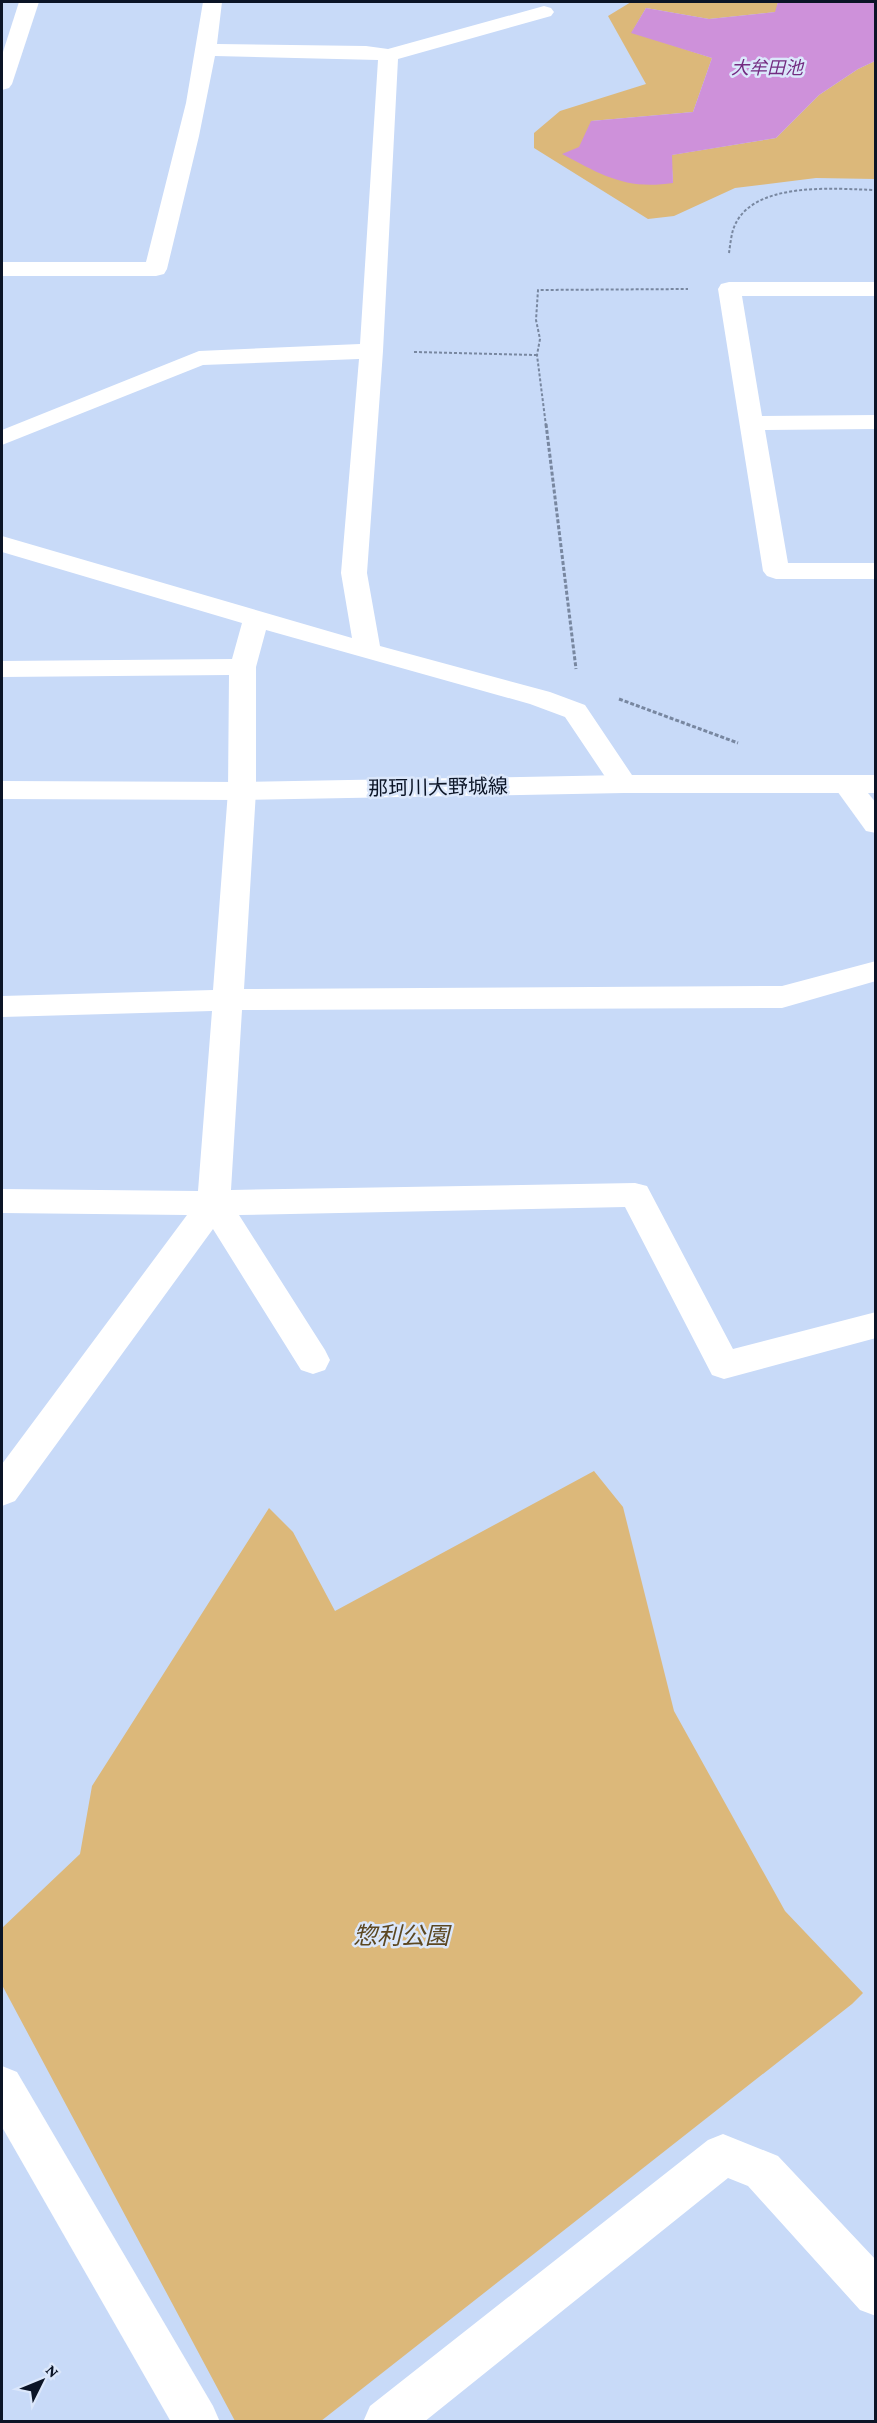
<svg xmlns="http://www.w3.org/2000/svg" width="877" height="2423" viewBox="0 0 877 2423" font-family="'Crimson Pro','Noto Sans JP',serif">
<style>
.green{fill:#dcb87a}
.water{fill:#ce91da}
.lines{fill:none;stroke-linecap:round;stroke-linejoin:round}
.path-far1{stroke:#7887a0;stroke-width:2;stroke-dasharray:3 2;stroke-linecap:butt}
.path{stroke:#7887a0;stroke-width:3;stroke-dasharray:4 2;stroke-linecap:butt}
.minor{fill:#fff;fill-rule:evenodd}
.major{fill:#fff;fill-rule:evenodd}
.labels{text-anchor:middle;stroke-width:5;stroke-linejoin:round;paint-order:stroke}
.far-water-label{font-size:18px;font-style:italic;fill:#732b81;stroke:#dbe7fb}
.street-label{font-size:20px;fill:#0b1426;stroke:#dbe7fb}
.near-park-label{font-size:24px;font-style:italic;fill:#5c4822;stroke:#dbe7fb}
</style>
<rect width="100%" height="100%" fill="#c8daf8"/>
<g class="green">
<polygon points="631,2 778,2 776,12 709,19 646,8 632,32 712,58 693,112 591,121 673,182 671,155 776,138 819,95 858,69 875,61 875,179 816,178 735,188 674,216 648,219 534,148 534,133 560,111 646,84 608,16"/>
<polygon points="594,1471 623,1507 674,1711 785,1911 863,1993 852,2004 321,2421 235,2421 2,1985 2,1928 80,1854 92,1786 269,1508 293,1532 335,1611"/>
</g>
<path class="water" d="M 778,2 L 875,2 L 875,61 L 858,69 L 819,95 L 776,138 L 672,155 L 673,183 C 625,190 602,175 562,154 L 579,147 L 591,121 L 693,112 L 712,58 L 631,33 L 646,8 L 709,19 L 775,12 Z"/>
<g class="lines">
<g class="path-far1">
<path d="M 729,253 C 730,246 731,237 733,230 C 749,180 835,189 876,190"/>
<polyline points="414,352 537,355"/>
<polyline points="546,426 537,355 540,339 536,320 538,290 688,289"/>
</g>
<g class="path">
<polyline points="546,424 576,669"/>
<polyline points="619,699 738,743"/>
</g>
<g class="minor">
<polygon points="19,2 39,2 12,84 9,88 2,90 2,55"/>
<polygon points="203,2 222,2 217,44 366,46 388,49 544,6 551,8 554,12 551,16 398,59 383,351 367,573 380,646 550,692 585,705 638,784 634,790 624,793 614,790 565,717 530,704 266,630 256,667 256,791 244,989 782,986 876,961 876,981 782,1008 242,1010 231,1190 635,1183 647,1186 733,1349 876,1312 876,1338 724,1379 712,1375 625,1207 239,1215 325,1350 330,1360 325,1370 313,1374 301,1370 213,1229 15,1501 2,1506 2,1464 187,1215 2,1213 2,1189 198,1191 212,1011 2,1017 2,996 213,990 228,791 229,675 2,677 2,661 232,659 242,623 2,552 2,536 352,638 341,573 359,359 203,365 2,445 2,430 199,351 360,344 378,60 215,56 199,136 167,269 164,274 156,276 2,276 2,262 146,262 186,103"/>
<polygon points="729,282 876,282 876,296 742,296 762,416 876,415 876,429 765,430 788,563 876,563 876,579 776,579 767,576 763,571 718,289 721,284"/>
<polygon points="846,775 856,778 876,803 876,833 866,831 832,784 836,778"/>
<polygon points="2,2066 17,2072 213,2406 220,2422 171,2422 2,2127"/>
<polygon points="723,2134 778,2156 876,2260 876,2316 860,2310 748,2186 728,2178 424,2422 363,2422 370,2406 708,2140"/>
</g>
<polygon class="major" points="624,775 876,775 876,793 624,793 242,800 2,799 2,781 242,782"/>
</g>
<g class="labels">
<g class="far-water-label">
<text x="767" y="74">大牟田池</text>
</g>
<g class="street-label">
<text transform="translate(438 787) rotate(-1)" y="7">那珂川大野城線</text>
</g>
<g class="near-park-label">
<text x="401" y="1944">惣利公園</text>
</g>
</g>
<rect width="877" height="2423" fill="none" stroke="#0b1426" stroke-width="6"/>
<g transform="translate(42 2381) rotate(47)" stroke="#dbe7fb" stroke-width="4.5" paint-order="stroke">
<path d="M0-4.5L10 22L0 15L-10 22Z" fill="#0b1426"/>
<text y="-9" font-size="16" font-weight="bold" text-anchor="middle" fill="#0b1426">N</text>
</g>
</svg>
